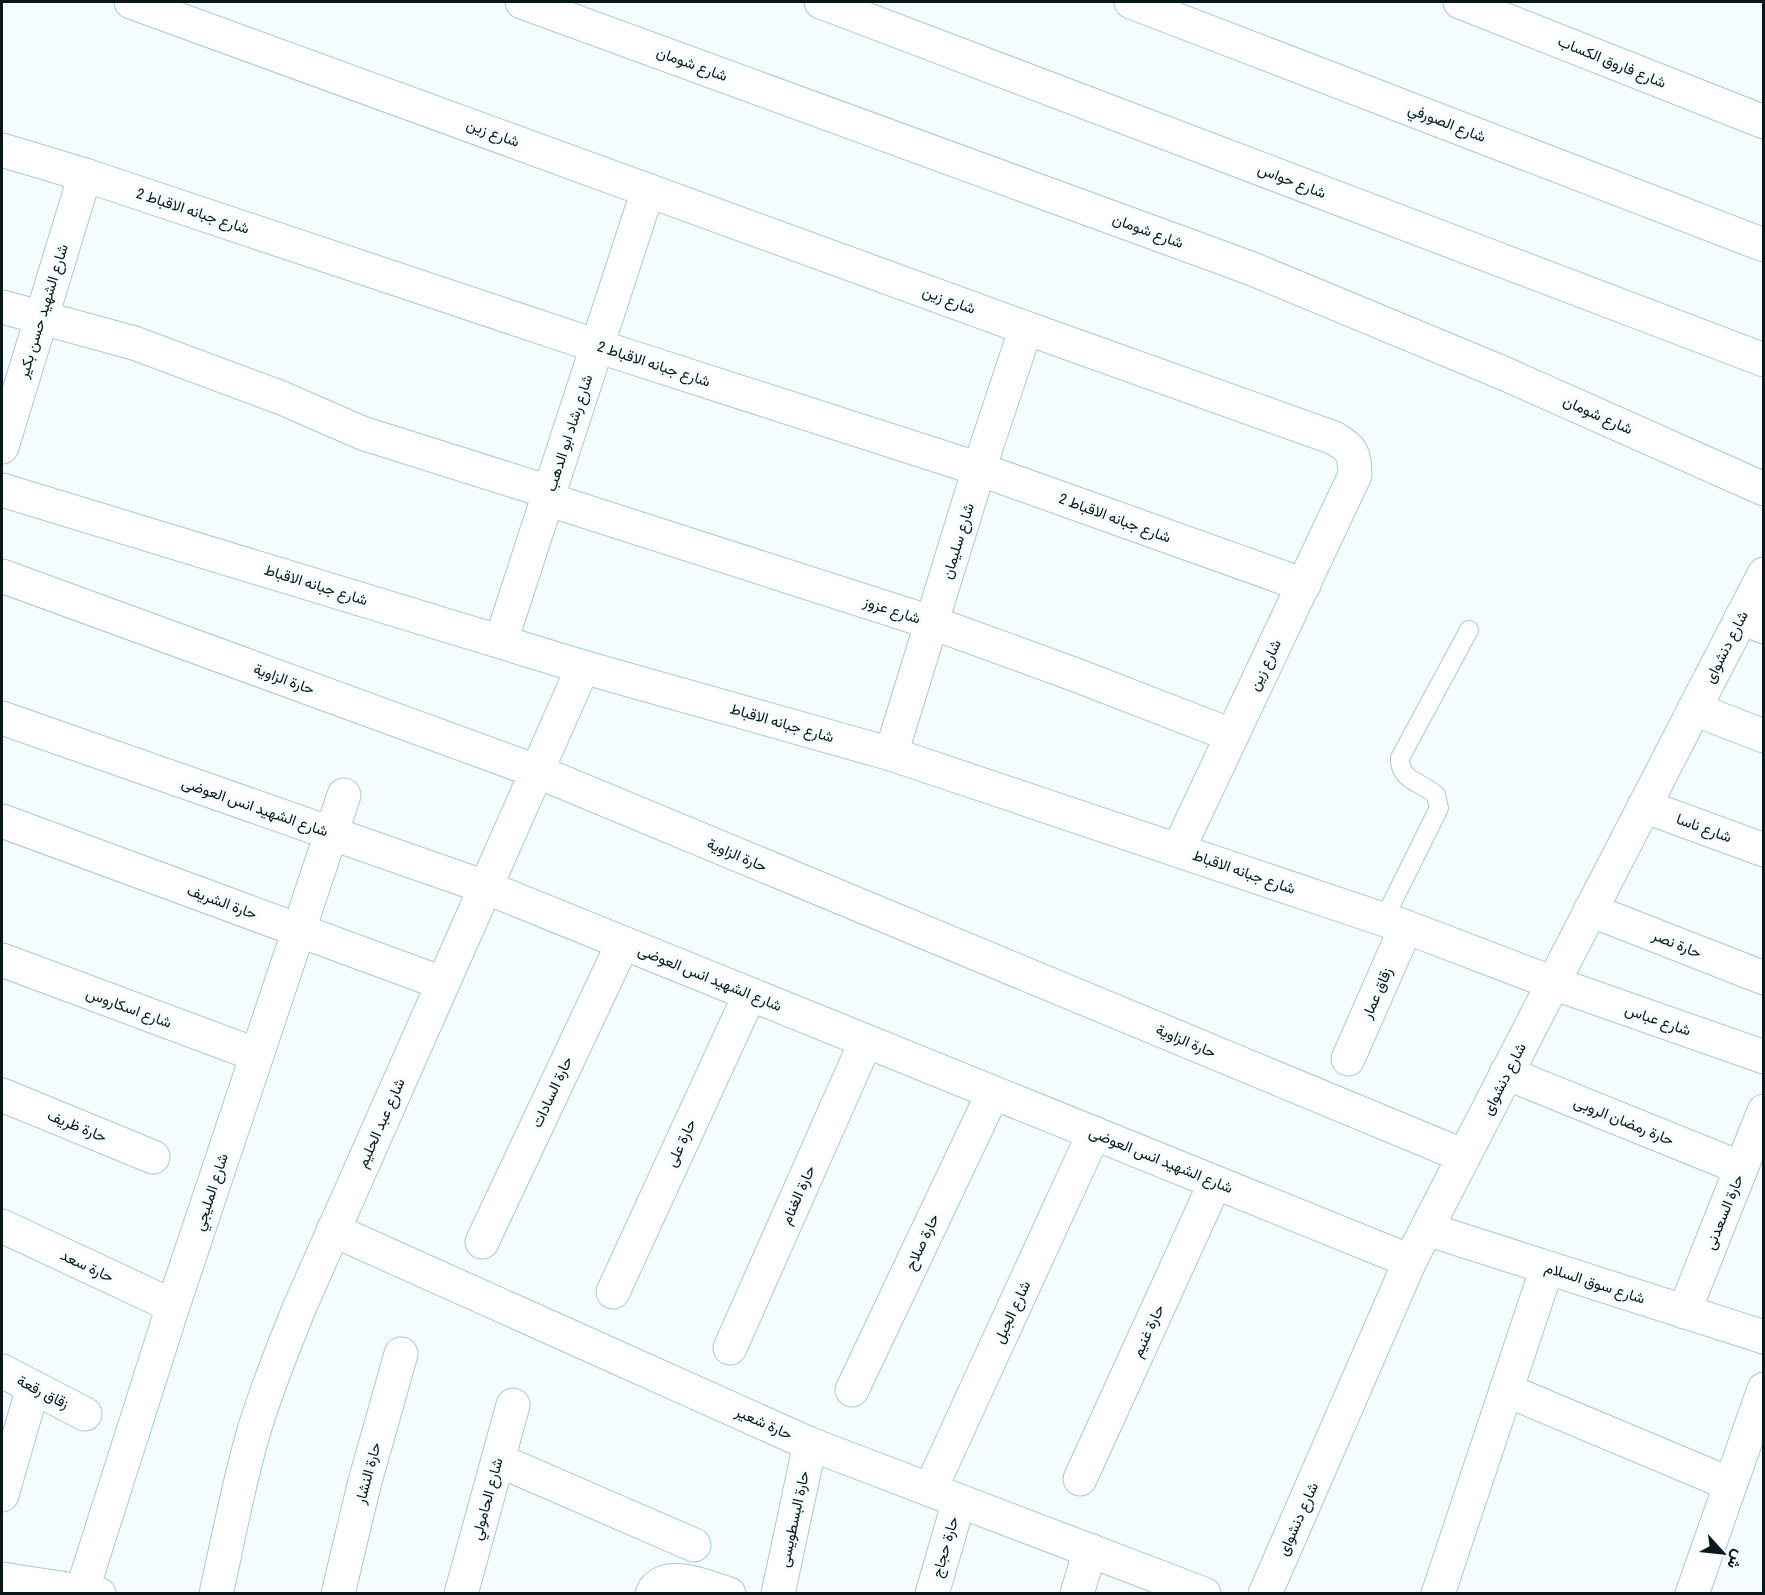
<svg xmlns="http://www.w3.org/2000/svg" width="1765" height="1595" viewBox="0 0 1765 1595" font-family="'Archivo Narrow',Vazirmatn,sans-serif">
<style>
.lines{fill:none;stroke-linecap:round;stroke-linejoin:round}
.service-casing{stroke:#a5ccd4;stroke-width:20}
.minor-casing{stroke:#a5ccd4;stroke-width:35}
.tertiary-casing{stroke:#a5ccd4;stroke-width:35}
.service{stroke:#fff;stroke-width:18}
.minor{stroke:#fff;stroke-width:33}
.tertiary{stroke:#fff;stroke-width:33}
.labels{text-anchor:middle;stroke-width:6;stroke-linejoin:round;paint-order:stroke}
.street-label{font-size:15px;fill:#08171a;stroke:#f4fcfd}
</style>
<rect width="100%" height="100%" fill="#f4fcfd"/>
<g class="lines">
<g class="service-casing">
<path id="service" d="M 1384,919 L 1439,808 L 1436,795 C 1422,782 1399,781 1400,758 L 1469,630"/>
</g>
<g class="minor-casing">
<g id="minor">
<path d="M 131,2 L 1026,328 L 1334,438 C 1353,449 1354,453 1355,475 L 1178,850"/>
<polyline points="522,2 1250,268 1503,373 1764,489"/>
<polyline points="821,2 1764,360"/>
<polyline points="1131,2 1764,245"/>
<polyline points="1460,2 1764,122"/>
<polyline points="2,150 85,175 597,346 979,469 1304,585"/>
<polyline points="2,307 134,343 282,398 362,433 549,492"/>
<polyline points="2,447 85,175"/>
<polyline points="2,490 583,667 891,754 1406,927 1553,983 1764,1057"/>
<polyline points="547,499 933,623 1076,675 1231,735"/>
<polyline points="2,576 536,771 1464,1156"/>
<polyline points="1741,618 1764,627"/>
<polyline points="501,641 648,190"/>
<polyline points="1694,709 1764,736"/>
<polyline points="2,718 485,887 1410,1261"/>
<polyline points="891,754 979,469 1026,328"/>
<polyline points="1644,806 1764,850"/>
<polyline points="2,821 442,983"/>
<polyline points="1590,910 1764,978"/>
<polyline points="2,960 257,1055"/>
<polyline points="1348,1059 1406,927"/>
<polyline points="1506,1073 1741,1168"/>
<polyline points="2,1095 153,1157"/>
<polyline points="2,1226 173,1306"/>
<polyline points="1427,1229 1764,1337"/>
<polyline points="333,1230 810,1444 1204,1594"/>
<polyline points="482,1242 623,943"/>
<polyline points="613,1292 750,994"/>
<polyline points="1684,1312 1764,1111"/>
<polyline points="730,1348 866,1041"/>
<polyline points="2,1371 85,1414"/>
<polyline points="852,1390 993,1093"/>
<polyline points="1506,1390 1730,1484"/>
<polyline points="498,1460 694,1545"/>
<polyline points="1080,1479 1215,1183"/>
<polyline points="930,1490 1094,1133"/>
<polyline points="2,1495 33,1387"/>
<polyline points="2,1579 99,1594"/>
<polyline points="82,1591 173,1306 344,795"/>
<path d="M 216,1594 C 229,1537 239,1479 256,1424 C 269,1383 285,1343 301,1304 L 583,667"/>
<polyline points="338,1594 364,1485 401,1354"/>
<polyline points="461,1594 513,1405"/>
<path d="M 652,1594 C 663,1567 709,1588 729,1594"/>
<polyline points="778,1594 810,1444"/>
<polyline points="932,1594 959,1501"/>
<polyline points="1077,1594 1090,1550"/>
<polyline points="1438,1594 1547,1268"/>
<polyline points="1692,1594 1764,1389"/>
</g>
</g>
<g class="tertiary-casing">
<polyline id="tertiary" points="1265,1594 1410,1261 1764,574"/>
</g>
<use href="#service" class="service"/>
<use href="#minor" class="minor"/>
<use href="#tertiary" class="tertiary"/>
</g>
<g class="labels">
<g class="street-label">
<text transform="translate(1612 62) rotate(22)" y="5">شارع فاروق الكساب</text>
<text transform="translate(692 64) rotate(20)" y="5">شارع شومان</text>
<text transform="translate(1447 123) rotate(21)" y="5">شارع الصورفي</text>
<text transform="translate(493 133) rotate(20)" y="5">شارع زين</text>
<text transform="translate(1292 181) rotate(21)" y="5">شارع حواس</text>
<text transform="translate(193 211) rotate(18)" y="5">شارع جبانه الاقباط 2</text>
<text transform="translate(1148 231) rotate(20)" y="5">شارع شومان</text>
<text transform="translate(949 300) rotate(20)" y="5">شارع زين</text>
<text transform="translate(43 311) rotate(-73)" y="5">شارع الشهيد حسن بكير</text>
<text transform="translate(654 364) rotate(18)" y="5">شارع جبانه الاقباط 2</text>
<text transform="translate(1598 415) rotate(24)" y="5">شارع شومان</text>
<text transform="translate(569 433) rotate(-72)" y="5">شارع رشاد ابو الدهب</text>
<text transform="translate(1115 518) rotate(20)" y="5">شارع جبانه الاقباط 2</text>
<text transform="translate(958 541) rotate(-73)" y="5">شارع سليمان</text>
<text transform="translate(316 585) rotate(17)" y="5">شارع جبانه الاقباط</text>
<text transform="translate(892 610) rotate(18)" y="5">شارع عزوز</text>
<text transform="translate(1726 647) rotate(-63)" y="5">شارع دنشواى</text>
<text transform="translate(1265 665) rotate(-64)" y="5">شارع زين</text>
<text transform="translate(284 679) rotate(20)" y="5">حارة الزاوية</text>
<text transform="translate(782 723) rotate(16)" y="5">شارع جبانه الاقباط</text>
<text transform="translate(255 807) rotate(19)" y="5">شارع الشهيد انس العوضى</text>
<text transform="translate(1704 828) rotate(20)" y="5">شارع ناسا</text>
<text transform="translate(737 855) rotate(23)" y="5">حارة الزاوية</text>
<text transform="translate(1244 872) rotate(19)" y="5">شارع جبانه الاقباط</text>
<text transform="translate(222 902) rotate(20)" y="5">حارة الشريف</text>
<text transform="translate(1677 944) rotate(22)" y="5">حارة نصر</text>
<text transform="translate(710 978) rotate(22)" y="5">شارع الشهيد انس العوضى</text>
<text transform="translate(1377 993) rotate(-66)" y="5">زقاق عمار</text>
<text transform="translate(129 1008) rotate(20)" y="5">شارع اسكاروس</text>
<text transform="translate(1658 1020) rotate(19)" y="5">شارع عباس</text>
<text transform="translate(1186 1041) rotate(23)" y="5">حارة الزاوية</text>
<text transform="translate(1504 1079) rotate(-63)" y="5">شارع دنشواى</text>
<text transform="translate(552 1092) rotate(-65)" y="5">حارة السادات</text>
<text transform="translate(1624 1121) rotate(22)" y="5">حارة رمضان الروبى</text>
<text transform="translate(381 1123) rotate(-66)" y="5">شارع عبد الحليم</text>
<text transform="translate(77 1126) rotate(22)" y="5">حارة ظريف</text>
<text transform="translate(681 1143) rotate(-65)" y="5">حارة على</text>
<text transform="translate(1161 1160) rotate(22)" y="5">شارع الشهيد انس العوضى</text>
<text transform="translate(211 1192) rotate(-72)" y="5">شارع المليجي</text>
<text transform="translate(798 1195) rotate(-66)" y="5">حارة الغنام</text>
<text transform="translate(1724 1212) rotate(-68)" y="5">حارة السعدنى</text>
<text transform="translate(922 1242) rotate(-65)" y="5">حارة صلاح</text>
<text transform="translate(87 1266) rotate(25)" y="5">حارة سعد</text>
<text transform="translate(1595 1283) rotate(18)" y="5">شارع سوق السلام</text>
<text transform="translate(1012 1312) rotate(-65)" y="5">شارع الجبل</text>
<text transform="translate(1148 1331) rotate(-65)" y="5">حارة غنيم</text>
<text transform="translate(43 1392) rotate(27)" y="5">زقاق رقعة</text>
<text transform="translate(764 1423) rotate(24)" y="5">حارة شعير</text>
<text transform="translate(368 1473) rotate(-75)" y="5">حارة النشار</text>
<text transform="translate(487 1499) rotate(-75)" y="5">شارع الحامولي</text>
<text transform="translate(794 1519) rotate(-78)" y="5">حارة البسطويسى</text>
<text transform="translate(1298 1519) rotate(-66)" y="5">شارع دنشواى</text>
<text transform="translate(945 1547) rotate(-74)" y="5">حارة حجاج</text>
</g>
</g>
<rect width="1765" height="1595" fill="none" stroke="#08171a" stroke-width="6"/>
<g transform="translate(1723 1553) rotate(117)" stroke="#f4fcfd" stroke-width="4.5" paint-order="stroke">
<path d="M0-4.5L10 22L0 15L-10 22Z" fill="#08171a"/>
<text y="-9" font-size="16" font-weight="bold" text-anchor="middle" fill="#08171a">ش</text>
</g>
</svg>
